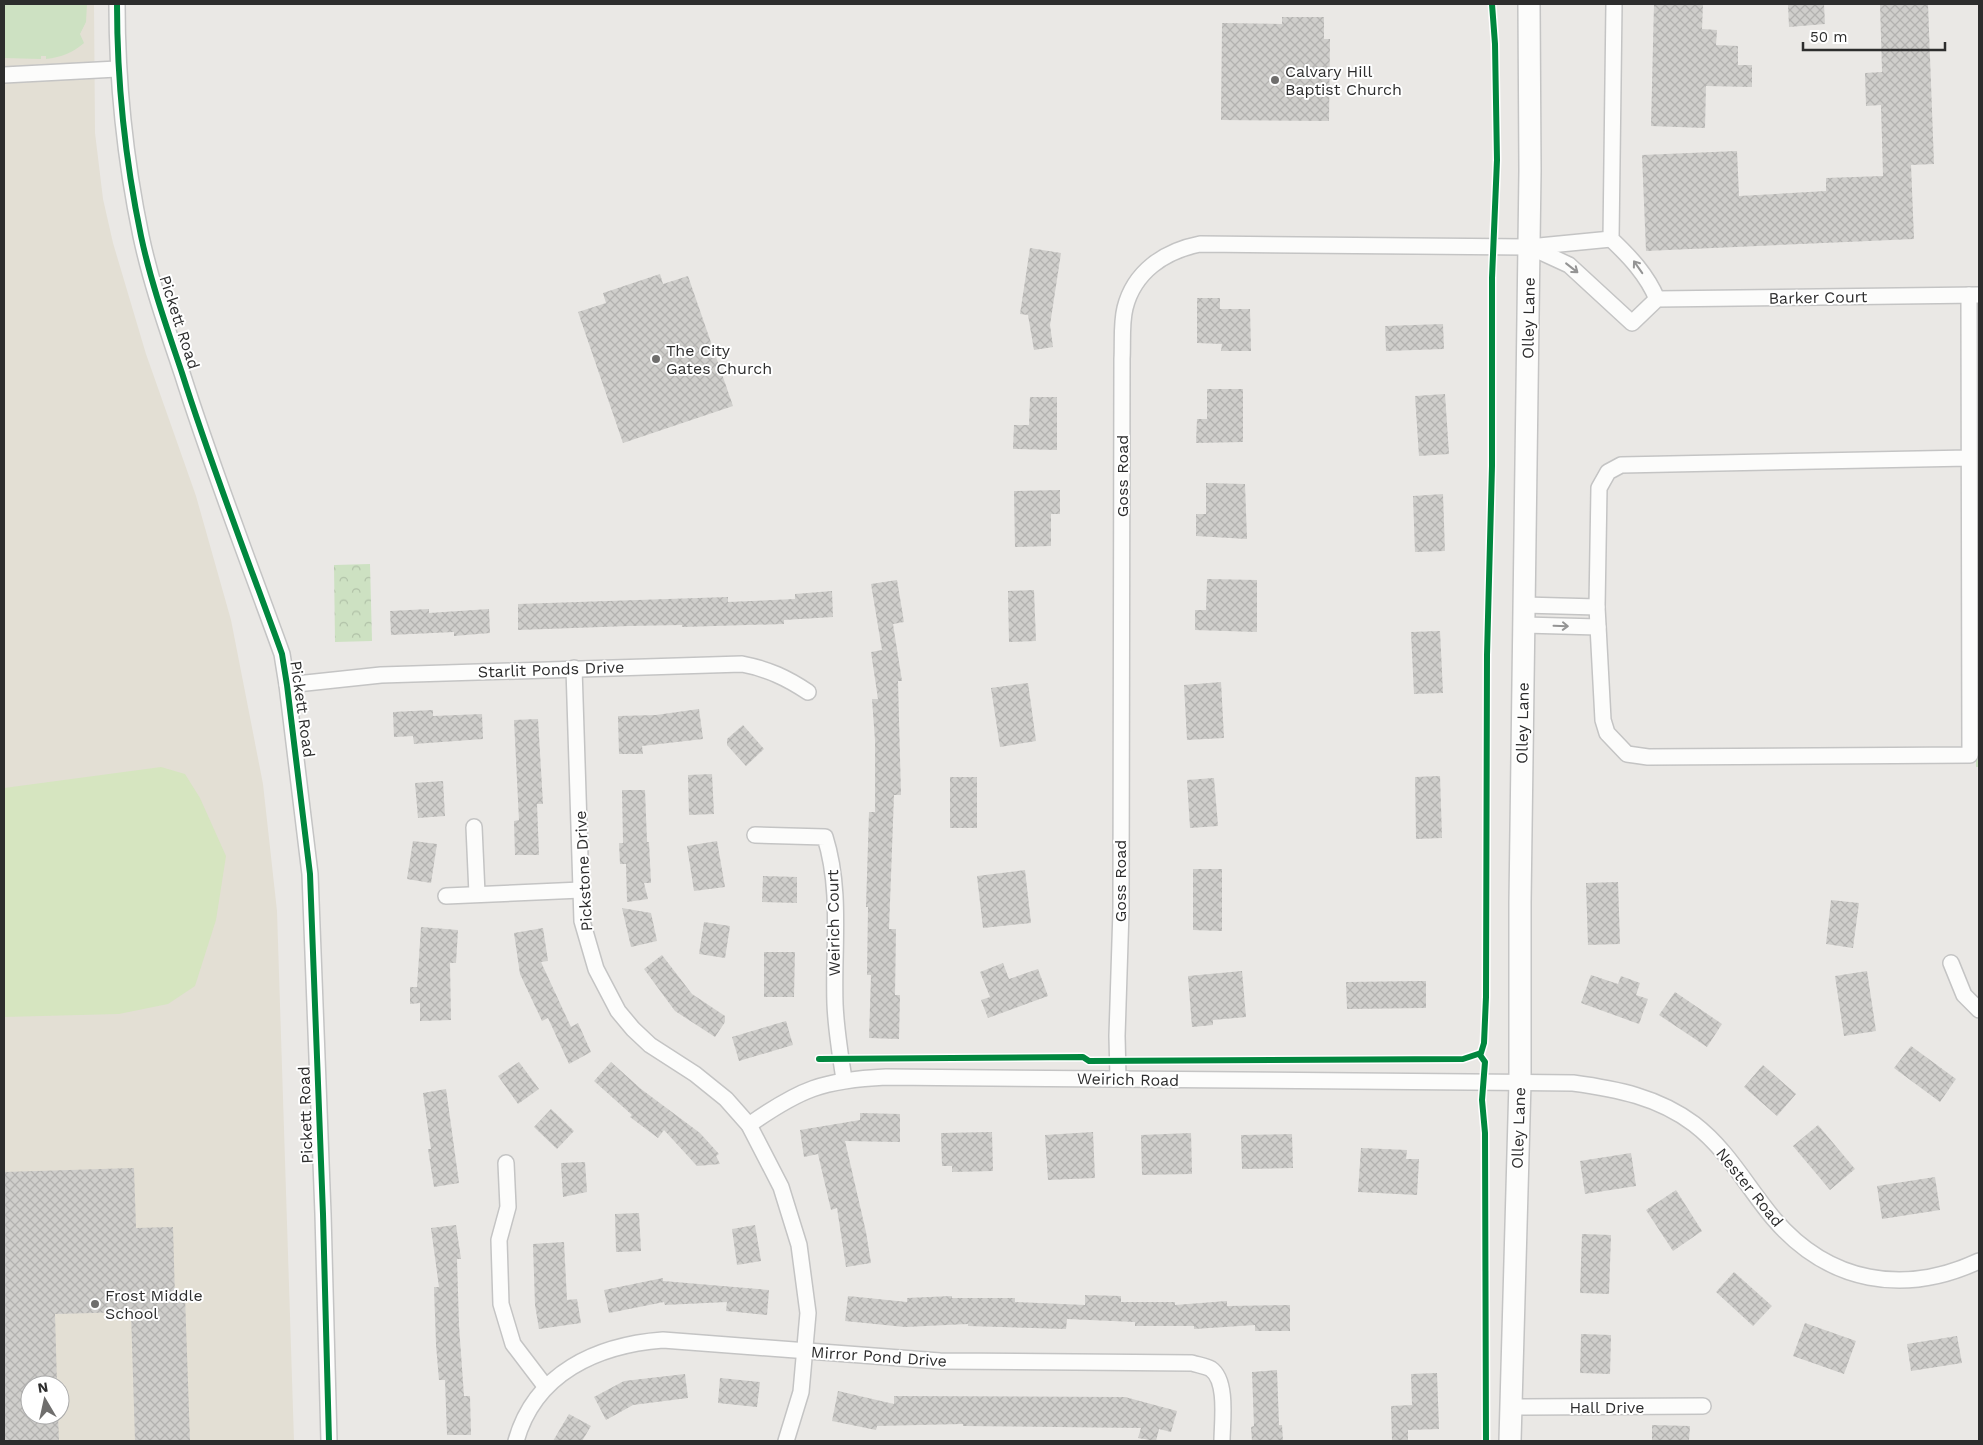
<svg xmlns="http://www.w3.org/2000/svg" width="1983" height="1445" viewBox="0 0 1983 1445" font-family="'Work Sans',sans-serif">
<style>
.education{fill:#e3dfd4;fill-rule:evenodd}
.grass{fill:#cde1c2}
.forest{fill:url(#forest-crowns)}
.pitch{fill:#d6e5c0}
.building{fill:url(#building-cross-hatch)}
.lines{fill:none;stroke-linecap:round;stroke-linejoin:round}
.minor-casing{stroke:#c4c4c4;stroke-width:18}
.secondary-casing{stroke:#c4c4c4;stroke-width:24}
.minor{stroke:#fcfcfb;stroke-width:15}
.secondary{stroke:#fcfcfb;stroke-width:21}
.cycleway-casing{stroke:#fff;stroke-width:9}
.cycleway{stroke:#00873e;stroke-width:6}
.oneway{stroke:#949494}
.poi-dot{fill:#6f6e6d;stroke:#fff;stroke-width:2}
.labels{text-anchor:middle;stroke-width:4;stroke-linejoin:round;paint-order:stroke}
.poi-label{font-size:16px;fill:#2d2d2d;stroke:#fff;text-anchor:start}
.street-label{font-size:16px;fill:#2d2d2d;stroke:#fff}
</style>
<defs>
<pattern id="forest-crowns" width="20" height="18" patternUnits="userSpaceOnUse" patternTransform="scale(1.25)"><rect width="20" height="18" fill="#cde1c2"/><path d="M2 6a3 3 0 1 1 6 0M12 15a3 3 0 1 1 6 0" fill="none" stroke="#b0c1a7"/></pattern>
<pattern id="building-cross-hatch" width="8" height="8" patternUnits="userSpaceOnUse" patternTransform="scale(1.25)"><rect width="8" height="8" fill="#cfcecb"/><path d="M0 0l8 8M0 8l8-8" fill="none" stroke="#b2b1af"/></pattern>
</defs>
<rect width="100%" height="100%" fill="#eae8e5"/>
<path class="education" d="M 4,4 L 94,4 L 95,133 L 103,199 L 113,243 L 146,354 L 196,496 L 231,620 L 263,784 L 277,911 L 294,1441 L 4,1441 ZM 30,1385 L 60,1385 L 60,1415 L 30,1415 Z"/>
<path class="grass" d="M 4,4 L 87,4 L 86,22 L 80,34 L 84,43 C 72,53 62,57 46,59 L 46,56 L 41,56 L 41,59 L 4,58 Z"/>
<g class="forest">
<polygon points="1979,395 1979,767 1976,767 1971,396"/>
<polygon points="370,564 372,641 335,642 334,565"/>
</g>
<polygon class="pitch" points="161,767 185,774 200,798 226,856 216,920 195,986 168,1004 119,1014 4,1017 4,788"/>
<g class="building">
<polygon points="1654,4 1703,4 1702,29 1717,30 1716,45 1738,46 1738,65 1752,65 1752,87 1706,86 1705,128 1651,126"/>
<polygon points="1788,4 1824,4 1825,24 1789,27"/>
<polygon points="1880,4 1928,4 1934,164 1911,165 1914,239 1646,251 1642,155 1737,151 1739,196 1826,191 1826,178 1883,176 1881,105 1866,106 1865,73 1882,72"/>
<polygon points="1282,17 1324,17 1324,39 1330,39 1329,121 1221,120 1222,23 1282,24"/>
<polygon points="1030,248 1061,253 1050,325 1053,347 1034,350 1028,315 1020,314"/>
<polygon points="660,274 663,284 688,276 733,406 623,443 578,312 606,303 603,293"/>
<polygon points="1197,298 1220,298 1220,309 1250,309 1251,351 1221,351 1222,344 1197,343"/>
<polygon points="1443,324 1444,349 1386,351 1385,326"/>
<polygon points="1207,389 1243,389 1243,442 1196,443 1197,419 1207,419"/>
<polygon points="1445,394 1449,454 1419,456 1415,396"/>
<polygon points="1030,397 1057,397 1057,450 1013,449 1014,425 1029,425"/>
<polygon points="1206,483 1245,484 1247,539 1196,536 1196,514 1206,514"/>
<polygon points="1060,490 1060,514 1051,514 1051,546 1015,547 1014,491"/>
<polygon points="1443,494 1445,551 1415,552 1413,496"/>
<polygon points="1207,579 1257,580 1257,632 1195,630 1195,610 1206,610"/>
<polygon points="897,580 904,622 893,624 902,681 898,681 901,795 894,795 889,929 896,929 895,995 900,995 899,1039 869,1038 871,975 867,975 868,907 866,907 869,812 875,812 875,740 872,699 878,699 871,652 882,650 871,584"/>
<polygon points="1034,590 1036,641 1009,642 1008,591"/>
<polygon points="832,591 833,617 784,620 784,624 682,627 682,625 629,626 518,630 518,604 728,597 728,602 795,599 795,594"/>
<polygon points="429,609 429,613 489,609 490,633 454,636 454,632 391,635 390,611"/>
<polygon points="1440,631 1443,693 1414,694 1411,632"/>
<polygon points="1221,682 1224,738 1187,740 1184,685"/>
<polygon points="1028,683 1036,741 1000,747 991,688"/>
<polygon points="699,709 703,739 642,746 643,754 619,754 618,716 656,715"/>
<polygon points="433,710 433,716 482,714 483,739 414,744 413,736 394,737 393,712"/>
<polygon points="538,719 543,804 537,804 539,855 515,855 514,821 519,820 514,720"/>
<polygon points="743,725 764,749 746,766 727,745 727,739"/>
<polygon points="712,774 714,814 689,815 688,775"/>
<polygon points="1440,776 1442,838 1416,839 1415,777"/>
<rect x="950" y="777" width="27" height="51"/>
<polygon points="1214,778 1218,826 1190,828 1187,780"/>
<polygon points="443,781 445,816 418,818 415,783"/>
<polygon points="622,790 645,790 647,842 649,842 651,883 644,883 648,899 627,902 626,864 620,864 619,843 623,843"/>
<polygon points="413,841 437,844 431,883 407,879"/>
<polygon points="717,841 725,887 694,891 687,846"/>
<polygon points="1193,869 1222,869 1222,931 1193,930"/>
<polygon points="1025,870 1031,923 983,928 977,876"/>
<polygon points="763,876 797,877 797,903 762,902"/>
<polygon points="1618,882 1620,944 1588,945 1586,883"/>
<polygon points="1831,900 1859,903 1853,948 1826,944"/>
<polygon points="622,908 651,913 657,941 631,947"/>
<polygon points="704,922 730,926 725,958 699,954"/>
<polygon points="421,927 458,930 456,963 450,963 451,1020 420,1021 420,1003 410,1004 410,987 417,987"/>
<polygon points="543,928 548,961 541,962 571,1027 578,1023 591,1052 569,1064 548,1018 542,1021 520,974 514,933"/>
<polygon points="764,952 795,952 794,997 764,997"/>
<polygon points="662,955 692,994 725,1016 725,1022 715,1037 675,1011 644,969"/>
<polygon points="1003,963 1009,979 1038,969 1048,996 988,1018 981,1000 990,997 980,972"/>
<polygon points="1242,971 1246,1017 1213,1020 1213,1025 1192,1027 1188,976"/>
<polygon points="1867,971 1876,1031 1844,1036 1835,976"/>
<polygon points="1591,975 1618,984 1621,976 1640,983 1636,995 1648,999 1639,1024 1581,1003"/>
<polygon points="1426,981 1426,1008 1347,1009 1346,982"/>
<polygon points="1675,992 1722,1024 1707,1047 1659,1015"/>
<polygon points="786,1021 793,1045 739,1061 732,1037"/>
<polygon points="1911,1046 1956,1079 1940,1102 1894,1068"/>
<polygon points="519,1062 539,1089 518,1104 498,1076"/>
<polygon points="611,1062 641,1089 700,1133 719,1154 716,1156 720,1164 697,1166 664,1130 658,1138 630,1117 632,1115 594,1081"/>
<polygon points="1763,1065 1796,1094 1777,1116 1744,1087"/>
<polygon points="446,1089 459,1183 434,1187 428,1149 431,1149 423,1093"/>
<polygon points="551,1109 574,1131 557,1149 534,1127"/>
<polygon points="860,1113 900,1114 900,1142 845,1141 866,1232 871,1263 846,1267 837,1208 831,1210 818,1154 804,1157 800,1130 860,1120"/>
<polygon points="1818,1125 1855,1169 1830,1190 1793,1146"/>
<polygon points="992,1132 993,1171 952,1172 952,1166 942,1166 941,1133"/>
<polygon points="1093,1132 1095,1178 1048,1180 1045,1135"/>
<polygon points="1191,1133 1192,1174 1142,1175 1141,1135"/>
<polygon points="1292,1134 1293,1168 1242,1169 1241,1135"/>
<polygon points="1361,1148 1407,1150 1406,1159 1419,1159 1417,1195 1358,1192"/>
<polygon points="1631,1153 1636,1186 1585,1194 1580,1161"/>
<polygon points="585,1162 587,1192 563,1197 561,1163"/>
<polygon points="134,1168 136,1228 173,1227 175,1297 185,1296 190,1441 135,1441 131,1312 55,1314 57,1385 30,1385 30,1415 58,1415 59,1441 4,1441 4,1172"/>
<polygon points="1935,1177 1940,1210 1882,1219 1877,1186"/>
<polygon points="1676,1190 1702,1231 1673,1251 1646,1210"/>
<polygon points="639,1213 641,1251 616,1252 615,1214"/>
<polygon points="456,1225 461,1259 457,1259 459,1326 464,1396 470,1396 471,1435 447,1435 445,1380 439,1380 436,1345 434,1287 439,1287 431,1228"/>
<polygon points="755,1225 761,1261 737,1265 732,1229"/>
<polygon points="1582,1234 1611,1235 1609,1294 1580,1293"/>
<polygon points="564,1242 567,1300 577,1299 581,1323 539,1329 535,1305 533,1244"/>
<polygon points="1734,1272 1772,1306 1753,1326 1716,1292"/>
<polygon points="663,1278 663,1281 769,1290 767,1315 726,1311 727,1302 665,1305 664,1302 609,1313 604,1290"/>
<polygon points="1085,1295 1121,1296 1121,1302 1175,1302 1175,1305 1227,1301 1227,1306 1290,1305 1290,1331 1255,1331 1255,1325 1194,1329 1194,1326 1135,1326 1135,1322 1067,1319 1066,1329 968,1326 968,1324 905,1327 845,1321 848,1296 907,1302 907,1298 952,1296 952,1298 1015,1298 1015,1302 1085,1305"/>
<polygon points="1805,1323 1856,1341 1844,1374 1793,1356"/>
<polygon points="1581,1334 1611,1335 1610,1374 1580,1373"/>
<polygon points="1957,1336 1962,1363 1911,1371 1907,1344"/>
<polygon points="1277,1370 1279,1425 1282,1425 1283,1441 1252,1441 1251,1427 1254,1426 1252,1372"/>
<polygon points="1437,1373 1439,1429 1408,1430 1408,1440 1392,1441 1391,1406 1412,1405 1411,1374"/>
<polygon points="685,1374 688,1398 633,1405 606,1420 594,1397 624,1381"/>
<polygon points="720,1378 760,1382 757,1407 718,1403"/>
<polygon points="838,1391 894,1404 894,1396 1125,1397 1177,1411 1171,1432 1159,1429 1156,1441 1138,1438 1141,1428 963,1426 963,1424 877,1426 876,1430 832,1421"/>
<polygon points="569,1414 591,1426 582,1441 553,1441"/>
<polygon points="1652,1425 1690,1426 1689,1441 1652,1441"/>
</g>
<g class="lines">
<g class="minor-casing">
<g id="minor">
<path d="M 117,4 C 117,82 125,159 141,236 C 151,283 167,328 182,373 C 212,468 248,560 282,654 L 287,685 L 310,874 L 323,1214 L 329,1441"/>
<path d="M 1614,4 L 1611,239 C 1630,257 1647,275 1657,299"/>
<polyline points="4,75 117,69"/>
<polyline points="1530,247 1569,265 1632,323 1657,299 1978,295"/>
<polyline points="1969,458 1621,465 1608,472 1599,488 1597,607 1603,720 1607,733 1627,754 1648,757 1970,755 1969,295"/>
<polyline points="1524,605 1597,607"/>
<polyline points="1524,625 1598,627"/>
<polyline points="574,668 582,921 596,969 618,1011 633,1029 650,1045 695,1074 726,1099 749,1125 781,1187 799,1245 808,1313 801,1392 786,1441"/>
<path d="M 287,685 L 381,675 L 742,664 C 768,669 787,678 808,692"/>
<polyline points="474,827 477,894"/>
<path d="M 755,835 L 825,837 C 842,891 833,948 835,1004 C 836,1029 840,1054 844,1079"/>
<polyline points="446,896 581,890"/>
<polyline points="1951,963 1964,995 1979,1010"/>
<path d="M 1118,1078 L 1117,1036 L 1121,910 L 1122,359 C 1123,343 1121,324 1125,308 C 1134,272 1164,251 1200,244 L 1529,247 L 1611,239"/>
<path d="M 749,1125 C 800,1089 823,1080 886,1077 L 1573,1083 C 1617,1089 1658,1097 1694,1124 C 1728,1150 1747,1187 1774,1219 C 1829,1283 1904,1296 1979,1261"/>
<polyline points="506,1163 508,1207 499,1240 501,1304 513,1344 545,1386"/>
<polyline points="1511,1407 1703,1406"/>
<path d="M 516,1441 C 535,1373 597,1345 663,1340 L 940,1361 L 1192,1363 C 1198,1365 1206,1366 1211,1369 C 1228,1381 1222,1423 1222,1441"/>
</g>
</g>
<g class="secondary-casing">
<polyline id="secondary" points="1510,1441 1520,1082 1520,903 1530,171 1529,4"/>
</g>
<use href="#minor" class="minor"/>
<use href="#secondary" class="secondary"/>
<g class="cycleway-casing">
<g id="cycleway">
<path d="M 117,4 C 117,82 125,159 141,236 C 151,283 167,328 182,373 C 212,468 248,560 282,654 L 287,685 L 310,874 L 323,1214 L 329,1441"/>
<polyline points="1480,1055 1485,1062 1482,1100 1485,1133 1486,1441"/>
<polyline points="819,1059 1083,1057 1089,1061 1463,1059 1481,1053 1484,1043 1486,997 1487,655 1492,466 1492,278 1497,160 1495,44 1492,4"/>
</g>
</g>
<use href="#cycleway" class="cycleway"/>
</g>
<defs><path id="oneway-shaft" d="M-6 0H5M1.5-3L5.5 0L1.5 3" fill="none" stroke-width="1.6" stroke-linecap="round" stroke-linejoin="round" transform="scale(1.25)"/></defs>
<g class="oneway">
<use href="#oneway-shaft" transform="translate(1638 267) rotate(-125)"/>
<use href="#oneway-shaft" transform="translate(1572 268) rotate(38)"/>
<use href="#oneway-shaft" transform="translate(1561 626) rotate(2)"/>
</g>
<g class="poi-dot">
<circle cx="1275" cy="80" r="5"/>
<circle cx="656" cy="359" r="5"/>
<circle cx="95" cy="1304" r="5"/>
</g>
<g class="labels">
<g class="poi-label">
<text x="1285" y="77">Calvary Hill<tspan x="1285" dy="18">Baptist Church</tspan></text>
<text x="666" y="356">The City<tspan x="666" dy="18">Gates Church</tspan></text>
<text x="105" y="1301">Frost Middle<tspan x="105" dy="18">School</tspan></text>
</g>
<g class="street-label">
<text transform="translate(1818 297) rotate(-1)" y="6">Barker Court</text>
<text transform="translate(1528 318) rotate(-89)" y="6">Olley Lane</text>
<text transform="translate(180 322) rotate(72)" y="6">Pickett Road</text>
<text transform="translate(1122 476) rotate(-90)" y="6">Goss Road</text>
<text transform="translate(551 669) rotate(-2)" y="6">Starlit Ponds Drive</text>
<text transform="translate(303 709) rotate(82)" y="6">Pickett Road</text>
<text transform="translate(1522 723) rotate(-89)" y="6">Olley Lane</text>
<text transform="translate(583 871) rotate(-93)" y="6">Pickstone Drive</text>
<text transform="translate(1120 881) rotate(-90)" y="6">Goss Road</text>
<text transform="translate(833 923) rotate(-91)" y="6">Weirich Court</text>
<text transform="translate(1128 1079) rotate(1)" y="6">Weirich Road</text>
<text transform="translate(305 1115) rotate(-92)" y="6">Pickett Road</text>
<text transform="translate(1518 1128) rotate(-88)" y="6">Olley Lane</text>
<text transform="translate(1750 1187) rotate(51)" y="6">Nester Road</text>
<text transform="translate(879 1356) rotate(4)" y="6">Mirror Pond Drive</text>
<text x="1607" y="1413">Hall Drive</text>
</g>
</g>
<rect width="1983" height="1445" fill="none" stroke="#2d2d2d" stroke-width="10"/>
<g transform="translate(45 1400) rotate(351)"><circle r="24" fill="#ffffff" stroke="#ababab"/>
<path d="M0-4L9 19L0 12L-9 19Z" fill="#6f6e6d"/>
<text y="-8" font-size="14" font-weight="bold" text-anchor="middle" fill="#2d2d2d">N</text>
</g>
<path d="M1803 42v8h142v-8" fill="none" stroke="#2d2d2d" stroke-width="2.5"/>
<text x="1810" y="42" font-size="15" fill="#2d2d2d" stroke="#ffffff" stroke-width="4" paint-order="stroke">50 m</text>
</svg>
